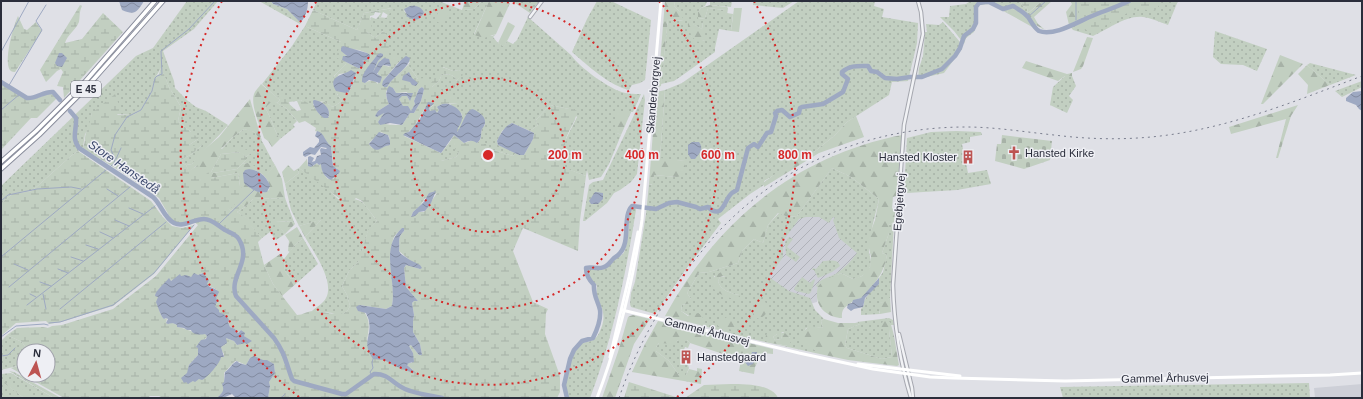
<svg xmlns="http://www.w3.org/2000/svg" width="1363" height="399" viewBox="0 0 1363 399" font-family="Helvetica,sans-serif">
<style>
.built{fill:#cdcfd7}
.industrial{fill:url(#industrial-furrows)}
.green{fill:url(#green-dots);fill-rule:evenodd}
.forest{fill:url(#forest-firs);fill-rule:evenodd}
.wetland{fill:url(#wetland-marsh);fill-rule:evenodd}
.cemetery{fill:url(#cemetery-stones)}
.pitch{fill:#c2cfc1}
.water{fill:url(#water-waves)}
.lines{fill:none;stroke-linecap:round;stroke-linejoin:round}
.stream{stroke:#9ea9c2;stroke-width:1}
.river{stroke:#9ea9c2;stroke-width:4.5}
.tertiary-casing{stroke:#a5a7af;stroke-width:4.5}
.motorway-casing{stroke:#888c9b;stroke-width:5.5}
.tertiary{stroke:#f1f2f5;stroke-width:2.5}
.secondary{stroke:#fff;stroke-width:3}
.motorway{stroke:#fff;stroke-width:3.5}
.rail{stroke:#7a7e8e;stroke-width:1;stroke-dasharray:2 4;stroke-linecap:butt}
.ring{fill:none;stroke:#d62828;stroke-width:2;stroke-dasharray:2 4}
.labels{text-anchor:middle;stroke-width:3;stroke-linejoin:round;paint-order:stroke}
.shield{fill:#eeeff4;stroke:#656772;stroke-width:1}
.shield-label{font-size:10px;font-weight:bold;fill:#2a2d3b}
.street-label{font-size:11px;fill:#2a2d3b;stroke:#eeeff4}
.poi-label{font-size:11px;fill:#2a2d3b;stroke:#eeeff4;text-anchor:start}
.water-label{font-size:12px;font-style:italic;fill:#39466a;stroke:#eeeff4}
.centre{fill:#d62828;stroke:#eeeff4;stroke-width:2}
.ring-label{font-size:12px;text-anchor:middle;font-weight:bold;fill:#d62828;stroke:#eeeff4;stroke-width:3;stroke-linejoin:round;paint-order:stroke}
</style>
<defs>
<pattern id="industrial-furrows" width="10" height="10" patternUnits="userSpaceOnUse"><rect width="10" height="10" fill="#cdcfd7"/><path d="M-1 1l2-2M0 10L10 0M9 11l2-2" fill="none" stroke="#b0b2b9"/></pattern>
<pattern id="green-dots" width="8" height="8" patternUnits="userSpaceOnUse"><rect width="8" height="8" fill="#c2cfc1"/><path d="M2 2h.1M6 6h.1" fill="none" stroke="#a7b2a7" stroke-width="1.8" stroke-linecap="round"/></pattern>
<pattern id="forest-firs" width="22" height="20" patternUnits="userSpaceOnUse"><rect width="22" height="20" fill="#c2cfc1"/><path d="M5 1l3.5 6h-7zM16 11l3.5 6h-7z" fill="#a7b2a7"/></pattern>
<pattern id="wetland-marsh" width="20" height="14" patternUnits="userSpaceOnUse"><rect width="20" height="14" fill="#c2cfc1"/><path d="M1 5h8M5 5V1M11 12h8M15 12V8" fill="none" stroke="#a7b2a7"/></pattern>
<pattern id="cemetery-stones" width="16" height="16" patternUnits="userSpaceOnUse"><rect width="16" height="16" fill="#c2cfc1"/><path d="M2 7V4a2 2 0 0 1 4 0v3zM10 15v-3a2 2 0 0 1 4 0v3z" fill="#a7b2a7"/></pattern>
<pattern id="water-waves" width="16" height="10" patternUnits="userSpaceOnUse"><rect width="16" height="10" fill="#9ea9c2"/><path d="M0 5q4-4 8 0t8 0" fill="none" stroke="#818a9f"/></pattern>
</defs>
<rect width="100%" height="100%" fill="#dfe0e6"/>
<polygon class="built" points="1362,384 1362,398 1315,398 1314,388"/>
<polygon class="industrial" points="832,168 861,258 834,277 819,284 817,291 817,302 806,305 762,281 780,240"/>
<g class="green">
<path d="M 187,1 L 218,1 L 194,29 L 163,51 L 174,81 L 175,88 L 188,101 L 196,107 L 206,111 L 228,125 C 217,139 203,150 192,164 L 186,165 L 179,161 L 192,154 L 202,145 L 189,148 L 189,145 L 198,139 L 191,135 L 191,132 L 178,121 L 181,107 L 169,87 L 161,68 L 154,80 L 152,91 L 141,110 L 133,115 L 92,113 L 90,126 L 85,134 L 83,147 L 71,156 L 32,191 L 12,194 L 1,204 L 1,186 L 136,56 L 153,48 Z"/>
<polygon points="259,1 271,1 273,4 287,9 301,22 300,24"/>
<path d="M 317,1 L 439,1 L 462,10 L 474,9 L 482,1 L 489,1 L 474,34 L 492,36 L 496,34 L 493,37 L 498,43 L 504,46 L 507,41 L 513,44 L 517,40 L 528,17 L 571,55 C 579,67 606,86 619,91 C 626,94 634,94 641,94 L 633,112 L 631,112 L 617,133 L 621,135 L 609,164 L 601,177 L 589,180 L 587,170 L 586,176 L 562,167 L 569,161 L 565,148 L 565,141 L 577,117 L 569,109 L 550,105 L 535,121 L 538,125 L 530,131 L 512,123 L 502,131 L 497,141 L 498,145 L 516,153 L 513,156 L 487,148 L 477,143 C 483,139 480,134 482,128 L 485,125 L 485,121 L 466,115 L 462,126 L 456,133 C 457,126 462,122 462,114 L 450,104 L 458,103 L 432,89 L 432,87 L 439,81 L 442,74 C 448,75 455,73 456,81 L 462,75 L 459,70 L 453,71 L 443,67 L 431,84 L 418,79 L 408,65 L 410,62 L 401,60 L 397,64 L 398,59 L 388,55 L 383,31 L 375,38 L 367,32 L 371,17 L 376,19 L 378,17 L 387,18 L 389,11 L 392,8 L 364,13 L 357,30 L 313,10 ZM 410,6 L 424,13 L 419,19 L 410,17 L 404,11 Z"/>
<polygon points="512,1 539,1 530,13"/>
<path d="M 597,1 L 611,1 L 651,20 L 645,80 L 640,83 L 632,85 L 629,90 C 610,86 587,65 572,52 L 587,19 Z"/>
<path d="M 687,1 L 707,2 L 705,6 L 701,8 L 698,12 L 699,19 L 705,18 L 708,8 L 725,10 L 725,14 L 727,15 L 727,13 L 733,14 L 731,31 L 719,29 L 715,48 L 715,52 L 680,77 L 674,81 L 661,84 L 668,19 L 683,21 L 679,11 L 674,6 L 675,2 ZM 703,22 L 705,41 L 691,36 L 692,24 L 702,29 Z"/>
<polygon points="710,1 732,1 731,7 710,5"/>
<polygon points="753,1 794,1 783,8 753,5"/>
<polygon points="799,1 875,1 874,6 884,9 882,17 918,23 917,43 908,81 892,82 889,95 847,122 834,136 814,152 764,181 764,185 750,194 718,219 721,223 686,269 655,314 631,307 630,304 631,293 635,282 646,214 649,184 652,185 654,175 677,177 685,161 660,159 665,90 682,83"/>
<polygon points="970,1 1020,1 1023,6 1027,8 1028,13 1025,16 1017,10 1009,8 1007,13 990,4 979,5 977,8 978,21 974,32 966,38 964,44 954,31 940,17 949,17 950,6 966,4"/>
<path d="M 1158,1 L 1178,1 L 1168,25 C 1160,22 1151,18 1143,17 C 1126,15 1107,30 1093,36 L 1073,30 L 1069,25 L 1078,20 Z"/>
<polygon points="943,22 960,42 962,49 944,73 918,79 919,68 923,56 925,32 927,32 926,24 939,25"/>
<polygon points="305,26 341,42 346,64 334,76 337,94 342,101 333,107 323,101 313,104 315,108 312,109 301,100 297,101 289,102 290,105 286,102 283,95 276,97 262,84 292,46"/>
<polygon points="1215,31 1267,49 1257,71 1243,65 1221,64 1213,57"/>
<polygon points="1310,63 1356,75 1330,85 1307,65"/>
<polygon points="1065,76 1072,76 1076,86 1069,96 1073,100 1067,113 1050,105 1053,87"/>
<polygon points="1362,81 1362,87 1342,97 1335,91"/>
<polygon points="644,94 645,100 637,174 631,182 620,190 614,193 607,203 585,221 583,221 589,185 593,182 603,180"/>
<path d="M 272,100 L 286,108 L 297,121 L 293,125 L 295,127 L 280,139 C 273,129 272,118 265,108 Z"/>
<path d="M 244,129 C 247,130 251,130 254,132 C 262,137 269,156 275,165 L 266,176 L 248,163 L 242,164 L 246,160 L 246,157 L 251,153 L 221,150 L 233,137 Z"/>
<polygon points="956,131 981,132 982,135 970,137 970,142 962,144 968,173 987,170 991,184 957,190 907,193 904,191 907,138 931,132"/>
<polygon points="449,143 454,143 459,153 456,157 441,161 441,153"/>
<path d="M 299,168 L 325,186 L 338,199 C 365,198 361,200 377,221 L 368,231 L 362,251 L 359,250 L 359,261 L 349,271 L 342,286 L 347,295 L 350,306 L 348,310 L 343,314 L 312,311 C 316,307 324,303 326,298 C 335,281 313,251 305,237 L 321,220 L 299,226 L 291,210 L 285,184 L 299,173 L 297,169 Z"/>
<path d="M 832,168 L 851,177 L 879,199 C 876,213 868,239 869,252 C 870,257 872,261 870,267 C 867,274 860,278 853,279 L 841,273 L 819,284 L 818,287 L 816,286 C 820,278 829,278 837,273 C 845,268 851,261 857,253 L 839,238 L 833,220 L 835,218 L 833,217 L 829,223 L 819,217 L 806,217 L 799,219 L 783,241 L 783,257 L 769,277 L 789,291 L 810,298 L 815,310 L 824,319 L 821,321 L 823,328 L 813,327 L 806,328 L 804,332 L 809,345 L 815,350 L 815,353 L 752,339 L 696,324 L 703,324 L 681,311 L 682,305 L 687,304 L 691,299 L 687,293 L 699,273 L 709,272 L 738,263 L 742,251 L 754,239 L 763,243 L 768,225 L 779,213 L 788,217 L 797,216 ZM 714,276 L 726,276 L 720,277 L 718,281 C 720,290 730,293 739,295 L 736,299 L 717,291 ZM 783,332 L 790,338 L 787,346 L 777,344 L 766,335 L 777,334 L 773,337 L 775,340 L 781,339 L 782,336 L 781,333 Z"/>
<polygon points="285,198 294,222 276,221 285,234 276,240 270,232 262,238 247,222 249,220 237,212 245,207 253,199"/>
<path d="M 632,207 L 635,207 L 636,210 C 626,273 613,338 590,398 L 568,398 C 568,395 566,392 566,389 C 565,379 571,352 579,345 C 583,341 588,343 593,340 C 598,338 602,327 603,322 C 606,306 594,301 597,286 L 595,283 L 590,281 L 588,272 L 590,269 C 602,270 604,268 613,261 C 616,258 620,257 623,254 C 629,246 629,219 630,209 Z"/>
<polygon points="894,222 890,298 886,302 880,303 879,312 880,314 861,315 861,309 864,305 864,301 883,272 887,255 882,253 889,233 889,225"/>
<polygon points="789,237 793,239 787,247 800,257 796,262 786,255 785,242"/>
<polygon points="303,238 318,264 298,282 294,278 291,279 285,271 284,259 294,246"/>
<path d="M 823,261 C 829,261 838,258 840,266 L 832,272 L 818,278 L 814,270 L 812,270 L 813,268 L 816,269 Z"/>
<polygon points="802,277 810,283 814,279 815,280 811,292 809,294 796,291 794,289 795,287"/>
<polygon points="889,318 893,320 894,325 891,325 889,330 892,357 882,359 847,348 845,345 848,329 860,324 857,322 849,323"/>
<polygon points="7,335 22,342 28,351 24,351 24,360 21,365 1,370 1,341"/>
<polygon points="678,340 687,340 690,343 688,348 685,347 680,361 681,363 688,365 689,368 686,375 679,375 669,361 656,351 656,347 659,343 676,342"/>
<polygon points="11,373 54,398 31,398 5,383 24,398 1,398 1,374"/>
<polygon points="1309,383 1310,398 1063,398 1060,387"/>
</g>
<g class="forest">
<polygon points="465,1 482,1 474,9 462,10"/>
<polygon points="489,1 507,1 510,3 496,34 484,38 474,35"/>
<polygon points="665,1 707,1 707,2 675,2 674,6 680,12 684,21 668,19 661,86 658,87"/>
<polygon points="1042,1 1052,1 1034,17 1038,24 1044,29 1043,29 1036,25 1034,28 1007,13 1009,8 1017,10 1025,16"/>
<polygon points="1070,1 1078,1 1078,20 1069,25 1066,12 1072,4"/>
<polygon points="710,5 727,7 728,8 727,15 725,15 725,10 708,8 705,18 698,19 698,12 701,8"/>
<path d="M 705,21 L 705,41 L 701,40 L 698,42 L 691,36 C 691,31 687,28 688,23 L 689,22 L 702,29 L 703,22 Z"/>
<polygon points="1087,37 1093,38 1083,66 1081,69 1073,72"/>
<polygon points="1280,55 1303,64 1263,104 1261,104"/>
<polygon points="1026,61 1067,74 1072,73 1072,76 1065,76 1058,81 1022,68"/>
<polygon points="1307,65 1330,85 1307,94 1308,85 1298,74"/>
<path d="M 261,84 L 280,100 L 277,103 L 272,101 L 265,108 C 272,118 273,129 280,139 L 272,147 L 268,141 L 264,138 C 261,128 250,105 254,94 C 255,91 259,87 261,84 Z"/>
<polygon points="665,90 660,158 685,161 685,168 681,176 677,177 654,175 653,185 649,184 656,92"/>
<polygon points="250,99 262,141 254,132 244,129 233,137 221,149 240,148 251,151 251,153 246,157 240,152 221,154 211,172 201,182 196,166 189,172 186,165 192,164 199,154 219,137"/>
<polygon points="1298,105 1291,116 1278,158 1276,158 1286,119 1231,134 1229,127"/>
<polygon points="617,111 631,112 621,135 617,133"/>
<polygon points="856,116 864,137 819,153 764,187 764,182 809,150 814,152 834,136 847,122"/>
<path d="M 902,135 C 900,155 899,176 896,196 L 893,197 L 892,208 L 895,212 L 894,222 L 889,225 L 889,233 L 882,253 L 887,255 C 885,272 873,287 861,298 C 856,299 856,300 852,302 C 846,307 841,308 842,318 C 829,318 816,308 817,294 C 817,291 817,287 819,285 C 823,279 835,276 841,273 L 853,279 L 862,276 L 870,267 L 871,257 L 868,244 L 869,236 L 875,220 L 879,199 L 851,177 L 832,168 L 797,216 L 788,217 L 778,213 L 768,225 L 763,243 L 754,239 L 742,251 L 738,263 L 709,272 L 699,273 L 687,293 L 691,299 L 692,303 L 682,305 L 681,311 L 688,316 L 694,313 L 700,314 L 703,318 L 703,324 L 696,324 L 665,316 C 717,221 795,156 902,135 Z"/>
<path d="M 248,163 L 259,168 L 266,175 L 275,165 L 282,179 L 285,198 L 253,199 L 245,207 L 240,203 L 231,211 L 226,207 L 240,186 L 238,173 L 211,178 L 211,176 L 213,173 L 237,169 L 242,164 ZM 255,170 C 263,173 271,181 269,190 L 263,193 L 250,188 Z"/>
<polygon points="288,165 294,171 297,169 299,173 285,184 282,172"/>
<polygon points="320,220 321,220 305,237 299,226"/>
<polygon points="275,221 294,222 295,224 285,234"/>
<polygon points="297,227 303,238 294,246 290,252 288,251 289,241 285,235"/>
<polygon points="280,254 284,259 285,271 291,279 294,278 298,282 282,296 273,284 264,265"/>
<path d="M 725,271 L 729,272 L 729,274 L 720,277 L 718,281 C 720,290 730,293 739,295 L 740,297 L 739,300 C 732,299 723,296 717,292 C 706,283 715,273 725,271 Z"/>
<polygon points="890,298 891,312 880,314 878,306 880,303 886,301"/>
<path d="M 763,301 L 768,304 C 770,311 765,316 759,319 C 751,315 752,308 757,302 Z"/>
<polygon points="633,315 650,319 634,344 615,398 602,398 618,352 628,317 630,316"/>
<path d="M 727,317 C 733,320 736,322 737,329 L 736,331 L 718,326 L 718,323 Z"/>
<path d="M 824,319 L 838,323 L 860,323 L 860,324 L 848,329 L 845,345 L 847,348 L 882,359 L 892,357 L 889,330 L 880,327 L 883,321 L 887,321 L 890,322 C 895,335 896,350 899,365 L 897,366 L 848,360 L 815,353 L 815,350 L 809,348 L 809,345 L 804,344 L 800,338 L 801,334 L 809,326 L 823,328 L 821,321 Z"/>
<polygon points="658,321 773,349 773,354 762,353 755,367 754,374 739,371 741,360 690,343 687,340 678,340 675,344 659,343 656,347 656,351 669,361 679,375 686,375 689,369 697,371 697,368 702,369 701,384 632,372 645,344"/>
<polygon points="772,330 778,331 777,334 773,337 775,340 781,339 782,336 781,333 785,333 792,340 788,346 767,342 765,340 766,335"/>
<polygon points="3,382 25,390 32,398 24,398"/>
</g>
<g class="wetland">
<polygon points="1020,1 1042,1 1028,13 1027,8 1023,6"/>
<polygon points="1078,1 1162,1 1155,11 1139,9 1131,11 1092,33 1080,27 1078,21"/>
<path d="M 80,5 L 82,6 C 79,12 80,17 79,22 C 76,30 67,35 65,43 L 82,39 L 103,13 L 123,32 L 64,98 L 63,87 L 57,86 L 63,72 L 61,69 L 57,71 L 46,82 L 40,70 Z"/>
<path d="M 393,8 L 389,11 L 390,13 L 387,18 L 386,18 L 388,15 L 383,12 L 381,17 L 378,17 L 381,13 L 375,12 L 374,15 L 370,16 L 370,21 L 372,26 L 367,32 L 375,38 L 383,31 L 388,36 L 384,42 L 389,44 L 388,55 L 392,55 L 399,59 L 397,64 L 383,81 L 389,83 L 408,65 L 418,79 C 424,77 427,79 431,83 L 442,67 L 453,71 L 459,70 L 463,75 L 456,81 C 455,73 448,75 442,74 L 439,81 L 432,87 L 433,89 L 439,88 L 459,103 L 442,104 L 437,107 L 439,110 L 437,113 L 430,111 L 429,108 L 434,105 L 425,108 C 420,118 413,129 404,136 L 441,153 L 441,161 L 456,157 L 459,153 L 455,149 L 454,143 L 449,143 L 454,135 L 464,143 L 473,140 L 480,144 L 486,144 L 487,148 L 513,156 L 516,153 L 519,155 L 524,155 L 533,139 L 534,133 L 530,131 L 538,125 L 535,121 L 550,105 L 569,109 L 572,108 L 577,111 C 576,124 563,136 565,148 C 566,153 568,157 569,161 L 563,167 L 586,176 L 580,220 L 578,251 L 523,228 L 513,251 L 533,302 L 548,309 L 546,313 L 545,334 L 560,376 L 560,392 L 557,398 L 268,398 L 270,386 L 269,382 L 275,373 L 274,364 L 265,360 C 261,361 256,358 250,358 L 246,365 L 237,361 L 235,361 L 224,373 L 224,391 L 217,398 L 159,398 L 160,396 L 150,396 L 148,398 L 64,398 L 11,368 L 21,365 L 24,360 L 24,375 L 48,375 L 48,351 L 28,351 L 22,342 L 7,335 L 17,328 L 43,327 L 48,328 L 52,326 L 62,325 L 113,309 L 156,276 L 198,225 L 194,222 C 185,225 179,228 170,222 L 171,219 L 159,198 L 120,171 L 82,148 C 86,144 84,138 86,133 C 89,125 90,121 92,113 L 115,94 L 121,110 L 117,115 L 133,115 L 141,110 L 152,91 L 154,80 L 159,74 L 161,67 L 169,87 L 181,107 L 178,121 L 191,132 L 191,135 L 199,136 L 198,139 L 189,145 L 189,147 L 200,144 L 202,145 L 192,154 L 179,161 L 186,165 L 189,171 L 198,165 L 201,181 L 207,173 L 211,172 L 221,154 L 241,152 L 246,157 L 246,160 L 237,169 L 213,173 L 211,178 L 238,173 L 240,186 L 246,193 L 231,208 L 227,207 L 231,211 L 240,203 L 245,207 L 237,212 L 250,220 L 248,222 L 262,238 L 258,242 L 264,265 L 273,284 L 297,315 C 303,315 307,311 313,311 C 321,310 330,316 338,312 L 343,314 L 348,310 L 350,306 L 347,295 L 342,286 L 349,271 L 359,261 L 359,250 L 362,251 L 368,230 L 377,221 L 362,201 L 356,198 L 348,205 L 299,168 L 307,159 L 308,166 L 313,166 L 317,163 L 319,165 L 321,164 C 322,170 323,174 328,179 L 333,179 L 338,174 L 337,168 L 334,168 L 331,146 L 326,142 L 319,132 L 315,131 L 316,128 L 305,121 L 299,123 L 286,108 L 277,103 L 280,100 L 276,97 L 283,94 L 286,98 L 287,102 L 297,111 L 301,110 L 297,101 L 300,100 L 307,102 L 312,109 L 315,108 L 320,115 L 329,117 L 328,109 L 322,102 L 323,101 L 333,107 L 342,101 C 328,80 328,82 346,64 L 336,57 L 341,42 L 305,26 L 313,10 L 357,30 L 364,13 ZM 341,48 L 359,50 L 367,53 L 365,60 L 362,61 L 364,63 L 362,68 L 358,68 L 342,60 L 347,56 L 341,51 ZM 377,55 L 381,58 L 378,61 L 373,72 L 381,60 L 390,67 L 383,65 L 378,71 L 378,84 C 374,80 370,80 365,83 L 364,74 ZM 347,73 L 355,78 L 349,92 L 334,82 L 339,74 ZM 422,87 L 424,89 L 421,101 L 414,113 L 410,113 L 402,125 C 394,125 386,125 378,122 L 384,113 L 380,114 L 378,111 L 389,104 L 386,96 L 386,91 L 393,88 L 396,93 L 407,92 L 410,101 L 407,96 L 401,96 L 399,99 L 403,106 L 411,111 L 415,104 L 414,101 L 419,89 ZM 381,132 L 389,136 L 390,145 L 372,148 L 369,144 L 370,142 ZM 437,193 L 424,212 L 419,212 L 411,217 L 413,212 L 420,206 L 425,198 ZM 402,228 L 404,231 C 397,237 400,243 399,251 L 420,269 L 406,265 L 404,268 L 406,287 L 418,301 L 414,301 L 412,303 L 414,315 L 413,321 L 413,332 L 420,344 L 422,355 L 419,355 L 411,345 L 409,346 L 413,353 L 412,363 L 409,363 L 407,365 L 413,370 C 387,366 383,359 367,340 C 370,323 370,318 359,305 L 386,309 L 392,306 C 396,284 386,262 393,240 C 394,235 399,232 402,228 ZM 202,273 L 206,278 L 207,285 L 216,289 L 218,293 L 216,296 L 215,306 L 219,312 L 228,321 L 230,327 L 236,330 L 237,333 L 241,330 L 244,336 L 249,340 L 237,345 L 234,341 L 226,338 L 226,344 L 221,347 L 222,351 L 224,354 L 224,357 L 221,357 C 220,362 209,375 205,377 C 200,379 194,380 189,383 L 186,382 L 189,365 L 198,355 C 200,344 198,345 207,337 L 207,336 L 205,334 C 198,335 186,328 177,327 L 177,325 C 174,323 171,322 168,324 L 166,323 L 167,318 L 164,319 C 159,314 157,304 158,297 L 157,296 L 159,289 L 167,281 C 176,282 177,274 191,277 L 194,274 L 198,275 Z"/>
<path d="M 18,16 L 24,29 L 27,30 L 36,22 L 42,31 L 15,72 C 0,74 12,29 18,16 Z"/>
<polygon points="1,83 27,99 37,98 51,93 57,98 37,118 31,118 1,150"/>
<polygon points="78,151 151,201 162,216 172,226 182,228 194,225 154,274 113,306 61,322 49,324 46,321 16,323 1,336 1,204 12,194 32,191 71,156"/>
<polygon points="9,371 14,372 61,398 54,398"/>
<polygon points="629,382 679,398 682,398 624,398"/>
<path d="M 731,384 C 744,384 772,384 778,398 L 714,397 L 713,398 L 685,398 L 704,385 Z"/>
</g>
<polygon class="cemetery" points="1002,135 1052,141 1050,160 1024,169 995,161 997,144 1001,144"/>
<g class="pitch">
<polygon points="443,4 450,8 443,25 434,20"/>
<polygon points="734,8 742,8 739,32 731,31"/>
<polygon points="508,22 515,26 504,47 498,43"/>
</g>
<g class="water">
<path d="M 119,1 L 144,1 C 137,12 135,16 122,10 Z"/>
<path d="M 271,1 L 308,1 C 308,9 306,16 301,22 L 299,21 L 287,9 L 273,4 Z"/>
<path d="M 410,6 C 416,5 422,7 424,13 L 419,19 L 414,20 L 406,16 L 407,15 L 404,9 Z"/>
<polygon points="343,46 367,53 370,55 370,58 367,60 362,60 365,61 362,68 358,68 342,60 343,56 347,56 341,51 341,48"/>
<polygon points="59,53 62,53 67,58 62,67 57,66 55,63"/>
<path d="M 380,53 L 383,54 L 383,56 L 378,61 L 373,72 L 379,62 L 384,58 L 389,59 L 391,66 L 383,65 L 377,74 L 382,77 L 380,83 L 369,80 L 365,83 L 362,82 C 361,72 372,63 377,55 Z"/>
<path d="M 406,56 L 410,58 C 409,68 393,76 387,87 L 384,87 L 382,85 L 383,81 L 401,60 Z"/>
<path d="M 351,70 L 356,73 L 349,92 L 346,93 L 336,91 C 327,75 343,76 351,70 Z"/>
<polygon points="409,72 412,78 418,83 416,86 412,85 410,82 402,80 403,76"/>
<path d="M 389,86 L 393,88 L 396,93 L 413,93 L 410,101 L 407,96 L 402,96 L 399,99 L 403,106 L 408,106 L 411,111 L 415,104 L 414,101 L 419,89 L 422,87 L 424,89 L 421,101 L 414,113 L 410,113 L 402,125 L 390,123 L 380,125 L 378,122 L 384,113 L 377,117 L 375,116 L 378,111 L 389,104 C 386,97 385,93 389,86 Z"/>
<polygon points="1362,91 1362,111 1359,109 1356,105 1346,101 1346,98 1353,92"/>
<path d="M 314,100 C 323,101 332,109 328,118 L 324,118 C 319,115 313,107 313,101 Z"/>
<path d="M 428,102 L 434,103 L 429,108 L 430,111 L 435,110 L 437,113 L 439,110 L 437,107 C 438,106 442,104 443,104 C 450,102 463,110 462,118 C 462,124 457,127 457,132 C 463,125 464,113 472,109 C 481,112 490,120 482,129 C 480,134 483,138 477,143 C 472,140 470,140 464,143 L 454,135 L 441,153 L 403,135 L 405,133 L 409,132 L 420,119 Z"/>
<path d="M 512,123 L 534,133 L 533,139 L 524,155 L 519,155 L 498,145 L 497,141 C 501,133 504,127 512,123 Z"/>
<path d="M 317,131 C 325,133 324,141 331,146 L 333,166 L 340,171 L 339,173 L 331,180 C 324,177 321,170 321,164 L 319,165 L 317,163 L 311,167 L 308,166 L 308,157 L 310,156 L 314,158 L 312,162 L 315,161 L 317,156 L 321,155 L 320,150 L 321,148 L 326,149 L 327,148 L 321,147 L 315,155 L 311,154 L 305,157 L 303,155 L 303,152 L 310,147 L 314,148 L 319,142 L 319,139 L 315,136 Z"/>
<path d="M 379,132 L 388,135 L 390,141 L 390,145 C 380,146 378,156 369,144 Z"/>
<path d="M 692,142 L 699,142 C 704,149 700,153 695,159 L 691,159 L 688,154 L 688,145 Z"/>
<path d="M 249,169 C 259,170 267,177 270,186 L 267,192 C 259,194 250,189 244,183 L 243,173 L 245,170 Z"/>
<polygon points="436,191 431,203 425,211 419,212 415,216 411,217 413,212 423,203 429,193"/>
<polygon points="595,192 603,193 603,199 598,204 591,204 589,201"/>
<path d="M 402,228 L 404,228 L 404,231 C 397,237 400,243 399,251 L 401,254 L 410,260 L 420,265 L 422,268 L 420,269 L 406,265 L 404,268 L 406,287 L 418,301 L 414,301 L 412,303 L 414,315 L 413,321 L 413,332 L 420,344 L 422,355 L 419,355 L 411,345 L 409,346 L 413,353 L 414,362 L 409,363 L 407,365 L 415,372 L 413,373 L 395,366 L 384,360 L 373,359 C 361,342 372,337 369,322 C 369,319 367,316 366,313 L 358,311 L 356,307 L 359,305 L 386,309 L 392,306 C 397,279 379,249 402,228 Z"/>
<path d="M 194,273 L 198,275 L 203,273 L 209,280 L 207,284 C 209,288 216,288 219,292 L 216,298 L 218,300 L 215,306 L 219,310 L 219,312 L 227,316 L 229,320 L 228,322 L 230,327 L 235,329 L 238,333 L 241,330 L 245,333 L 244,336 L 252,341 L 247,344 L 245,343 L 237,345 L 234,341 L 226,338 L 227,343 L 221,347 L 224,357 L 221,357 C 221,362 207,378 202,380 L 199,379 L 195,382 L 193,381 L 188,384 L 186,382 L 184,383 L 181,378 L 187,373 L 189,365 L 198,355 L 198,348 L 196,347 L 201,340 L 206,339 L 207,336 L 205,334 C 200,335 193,335 191,330 L 187,330 L 184,328 L 177,327 L 177,325 C 174,323 171,323 168,324 L 166,323 L 168,319 L 166,318 L 164,319 C 161,317 158,307 156,302 L 158,297 L 155,296 C 155,291 165,283 169,278 L 171,281 L 180,274 L 181,276 L 186,275 L 191,277 Z"/>
<polygon points="879,278 879,284 865,298 863,307 854,309 851,311 847,308 848,304 852,303 853,300 861,298"/>
<polygon points="752,352 757,352 757,355 753,364 748,366 741,357 751,355"/>
<path d="M 254,356 L 263,360 L 267,360 L 274,364 L 275,373 L 269,382 L 270,386 L 268,398 L 236,398 L 232,394 L 223,398 L 217,398 C 222,393 225,391 222,384 L 224,382 L 225,372 C 230,369 232,363 237,361 L 239,363 L 246,365 L 250,358 Z"/>
</g>
<g class="lines">
<g class="stream">
<polyline points="1028,17 1046,1"/>
<polyline points="1076,20 1076,1"/>
<polyline points="1,52 29,1"/>
<polyline points="8,87 42,30 36,21 46,5"/>
<polyline points="1,110 20,94"/>
<polyline points="116,159 121,148"/>
<polyline points="108,169 114,163 115,159 111,150 115,135 127,117 141,110 152,91 155,78 157,76 162,74 161,51 189,29 215,1"/>
<polyline points="132,185 133,184"/>
<polyline points="107,189 118,196"/>
<polyline points="1,201 8,195 37,189 71,187 81,189"/>
<polyline points="157,204 159,203"/>
<polyline points="129,208 143,214"/>
<polyline points="115,220 129,226"/>
<polyline points="168,220 169,219"/>
<polyline points="195,222 197,221"/>
<polyline points="218,225 254,190"/>
<polyline points="100,232 113,238"/>
<polyline points="86,245 98,249"/>
<polyline points="1,257 106,170"/>
<polyline points="71,257 83,261"/>
<polyline points="14,264 28,270"/>
<polyline points="58,269 68,273"/>
<polyline points="40,282 51,286"/>
<polyline points="9,287 130,187"/>
<polyline points="30,294 36,297"/>
<polyline points="43,294 46,309"/>
<polyline points="27,305 155,206"/>
<polyline points="60,309 166,222"/>
<polyline points="49,323 60,322 113,305 154,273 194,225"/>
<polyline points="1,337 16,326 44,324 48,325"/>
<polyline points="1,356 8,355 15,348"/>
<polyline points="372,376 370,372 373,368 372,363 373,359"/>
<polyline points="294,382 294,381"/>
<polyline points="281,398 285,394"/>
</g>
<g class="river">
<path d="M 1,82 L 27,98 C 36,99 44,91 53,92 L 60,100"/>
<path d="M 70,111 L 76,118 C 77,129 71,138 79,148 L 153,197 C 161,204 164,218 174,223 C 184,228 193,219 204,219 C 212,219 218,226 225,230 C 228,232 233,233 236,236 C 239,238 241,243 242,246 C 248,264 229,279 236,296 L 274,338 C 285,353 286,363 292,379 L 294,381 L 342,394 L 346,394 L 374,374 C 388,373 393,384 405,389 C 416,394 430,395 442,398"/>
<path d="M 567,398 L 564,385 L 570,359 L 574,350 L 582,341 L 593,338 C 597,330 601,318 600,310 C 598,301 593,295 594,285 C 589,280 586,275 586,268 C 592,266 597,270 604,267 C 608,266 610,262 613,259 C 615,257 618,256 620,253 C 631,241 622,216 632,206 L 656,209 L 669,203 L 677,202 L 696,207 L 700,209 L 708,207 C 723,221 724,199 732,193 C 733,192 736,191 737,190 L 748,148 L 754,144 L 758,147 L 767,133 L 771,132 L 776,116 L 775,113 L 777,111 L 782,110 L 790,117 L 799,113 L 800,108 L 802,107 L 823,104 L 843,92 L 848,79 L 842,74 L 842,72 C 850,65 858,66 868,66 L 871,71 L 877,72 L 885,78 L 897,79 L 910,77 L 922,77 L 942,69 L 955,56 L 960,48 L 964,36 L 973,29 L 976,23 L 976,7 L 979,3 L 985,2 L 989,2 L 1003,9 L 1013,6 C 1018,9 1024,12 1028,17 C 1031,21 1034,28 1039,31 C 1054,37 1079,21 1092,16 C 1104,11 1117,7 1129,1"/>
</g>
<g class="tertiary-casing">
<g id="tertiary">
<polyline points="530,17 542,1"/>
<polyline points="899,334 912,388 913,398"/>
<path d="M 911,398 C 900,362 894,322 893,285 L 904,125 L 923,34 L 921,12 L 918,1"/>
</g>
</g>
<g class="motorway-casing">
<g id="motorway">
<polyline points="1,162 36,131 83,84 155,1"/>
<polyline points="1,169 39,135 86,88 163,1"/>
</g>
</g>
<use href="#tertiary" class="tertiary"/>
<g class="secondary">
<polyline points="622,310 799,353 873,369 930,377 954,378 1065,381 1330,375 1362,373"/>
<polyline points="610,357 629,277 638,232"/>
<polyline points="858,364 960,376"/>
<path d="M 597,398 C 619,340 633,281 642,220 L 661,1"/>
</g>
<use href="#motorway" class="motorway"/>
<path class="rail" d="M 619,398 C 634,354 655,315 682,277 C 697,257 712,237 730,220 C 794,158 878,127 966,127 C 995,127 1025,132 1054,135 C 1086,139 1118,140 1151,137 C 1225,130 1293,102 1362,76"/>
</g>
<g class="ring">
<circle cx="488" cy="155" r="77"/>
<path d="M489 1A154 154 0 1 1 487 1"/>
<path d="M659 1A230 230 0 1 1 317 1"/>
<path d="M299 397A307 307 0 0 1 222 1M754 1A307 307 0 0 1 677 397"/>
</g>
<defs>
<g id="church-bare" transform="scale(1.08)"><path d="M-1.2-6h2.4v3.5h3.3v2.4h-3.3V6h-2.4V-.1h-3.3v-2.4h3.3Z" fill="#bd5452" stroke="#eeeff4" stroke-width="2.5" paint-order="stroke"/></g>
<g id="building-bare" transform="scale(1.08)"><path d="M-4-6H4V6H1V3H-1V6H-4ZM-2.5-4.3h1.7v1.8h-1.7ZM.8-4.3h1.7v1.8H.8ZM-2.5-1h1.7V.8h-1.7ZM.8-1h1.7V.8H.8Z" fill="#bd5452" stroke="#eeeff4" stroke-width="2.5" paint-order="stroke"/></g>
</defs>
<g fill-rule="evenodd">
<use href="#church-bare" x="1014" y="153"/>
<use href="#building-bare" x="968" y="157"/>
<use href="#building-bare" x="686" y="357"/>
</g>
<g class="labels">
<rect class="shield" x="71" y="81" width="30" height="16" rx="3"/>
<g class="shield-label">
<text x="86" y="93">E 45</text>
</g>
<g class="street-label">
<text transform="translate(653 95) rotate(-85)" y="4">Skanderborgvej</text>
<text transform="translate(899 202) rotate(-86)" y="4">Egebjergvej</text>
<text transform="translate(707 331) rotate(14)" y="4">Gammel Århusvej</text>
<text transform="translate(1165 378) rotate(-1)" y="4">Gammel Århusvej</text>
</g>
<g class="poi-label">
<text x="1025" y="157">Hansted Kirke</text>
<text x="957" y="161" text-anchor="end">Hansted Kloster</text>
<text x="697" y="361">Hanstedgaard</text>
</g>
<g class="water-label">
<text transform="translate(124 167) rotate(35)" y="4">Store Hanstedå</text>
</g>
</g>
<circle cx="488" cy="155" r="6" class="centre"/>
<g class="ring-label">
<text x="565" y="159">200 m</text>
<text x="642" y="159">400 m</text>
<text x="718" y="159">600 m</text>
<text x="795" y="159">800 m</text>
</g>
<rect width="1363" height="399" fill="none" stroke="#2a2d3b" stroke-width="4"/>
<g transform="translate(36 363) rotate(6)"><circle r="19" fill="#eeeff4" stroke="#a0a1aa"/>
<path d="M0-3L7 15L0 10L-7 15Z" fill="#bd5452"/>
<text y="-6" font-size="11" font-weight="bold" text-anchor="middle" fill="#2a2d3b">N</text>
</g>
</svg>
